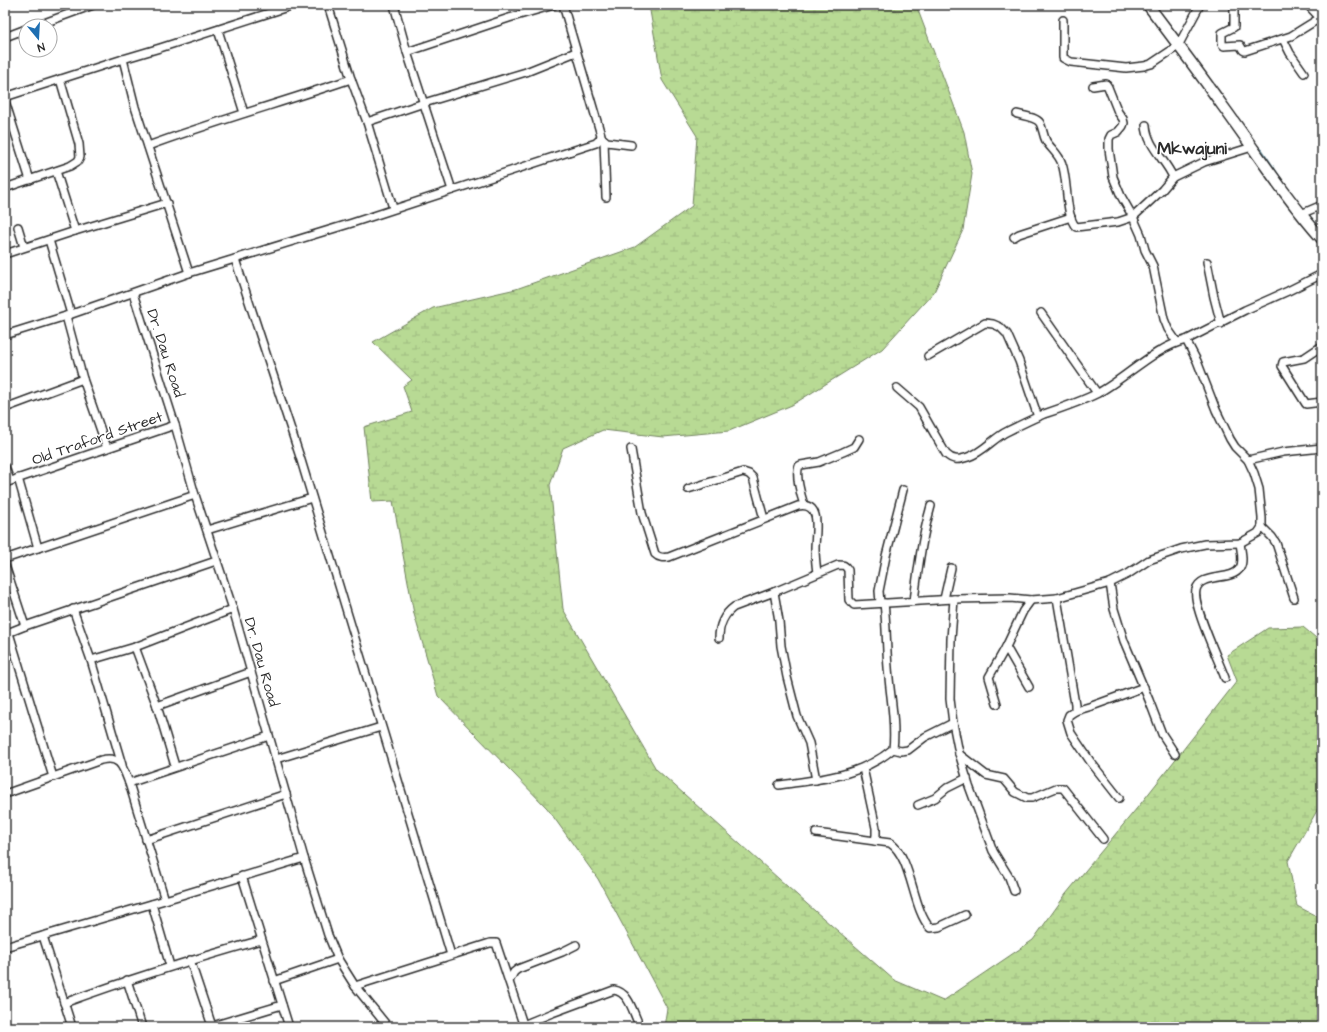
<svg xmlns="http://www.w3.org/2000/svg" width="1327" height="1032" viewBox="0 0 1327 1032" font-family="'Architects Daughter',sans-serif">
<style>
.wetland{fill:url(#wetland-marsh);stroke:#728260}
.lines{fill:none;stroke-linecap:round;stroke-linejoin:round}
.stream{stroke:#6b95a5;stroke-width:2}
.street-casing{stroke:#2b2b2b;stroke-width:10}
.secondary-casing{stroke:#2b2b2b;stroke-width:13}
.street{stroke:#fff;stroke-width:7}
.secondary{stroke:#fff;stroke-width:10}
.labels{text-anchor:middle;stroke-width:3;stroke-linejoin:round;paint-order:stroke}
.street-label{font-size:15px;fill:#2b2b2b;stroke:#fff}
.quarter-label{font-size:17px;font-weight:bold;fill:#2b2b2b;stroke:#fff}
</style>
<defs>
<pattern id="wetland-marsh" width="20" height="14" patternUnits="userSpaceOnUse"><rect width="20" height="14" fill="#b8da94"/><path d="M1 5h8M5 5V1M11 12h8M15 12V8" fill="none" stroke="#9ebb80"/></pattern>
</defs>
<rect width="100%" height="100%" fill="#fff"/>
<filter id="ink" filterUnits="userSpaceOnUse"><feTurbulence type="fractalNoise" baseFrequency=".025" numOctaves="2"/><feDisplacementMap in="SourceGraphic" scale="8" xChannelSelector="R" yChannelSelector="G"/><feConvolveMatrix kernelMatrix="1 2 1 2 8 2 1 2 1" color-interpolation-filters="sRGB"/></filter>
<g filter="url(#ink)">
<polygon class="wetland" points="649,5 916,5 964,132 972,174 963,230 934,292 882,349 792,405 729,431 663,437 603,430 563,448 550,485 563,609 656,769 807,904 894,980 943,1001 1033,940 1066,894 1142,802 1237,681 1227,655 1268,628 1303,627 1322,643 1322,802 1288,861 1297,906 1322,919 1322,1027 664,1027 667,1008 598,879 547,808 438,696 414,614 393,501 372,502 364,427 412,412 403,386 412,380 373,342 433,308 516,289 635,247 692,206 697,136 662,80"/>
<g class="lines">
<g class="stream">
<polyline points="1256,145 1262,150 1287,188"/>
<polyline points="1307,213 1322,231"/>
</g>
<g class="street-casing">
<g id="street">
<polyline points="328,5 351,79 367,122 393,208"/>
<polyline points="394,5 407,52 452,190"/>
<polyline points="1308,5 1322,20"/>
<polyline points="1234,9 1234,27 1222,33 1222,44 1224,46 1240,45 1243,50 1245,51 1291,36 1320,18"/>
<polyline points="1063,20 1063,58 1071,62 1126,68 1144,66 1151,64 1178,46 1200,5"/>
<polyline points="36,26 93,5"/>
<polyline points="218,30 244,113"/>
<polyline points="5,37 26,29"/>
<polyline points="1283,39 1290,53 1304,73"/>
<polyline points="407,52 509,18 554,5"/>
<polyline points="123,59 135,107 189,273"/>
<polyline points="1093,86 1106,84 1108,87 1118,112 1123,119 1124,123 1123,126 1118,132 1111,135 1109,139 1109,149 1113,177 1121,196 1133,217 1141,235 1145,250 1153,266 1164,319 1168,329 1177,342"/>
<polyline points="5,97 123,59 160,48 294,5"/>
<polyline points="5,101 30,180"/>
<path d="M 1017,114 C 1024,116 1036,117 1040,123 C 1043,129 1043,135 1046,141 C 1051,149 1059,154 1062,164 C 1068,179 1065,216 1076,227 L 1118,222 L 1133,217 L 1162,190 L 1173,177 L 1204,162 L 1252,147"/>
<polyline points="367,122 424,103 526,72 576,52"/>
<path d="M 1146,125 C 1147,146 1165,159 1173,177"/>
<polyline points="601,137 607,142 631,145"/>
<polyline points="604,140 606,197"/>
<path d="M 148,146 C 215,121 284,102 351,79"/>
<polyline points="5,188 70,166 78,161 80,157 79,144 60,79"/>
<polyline points="1301,214 1322,205"/>
<polyline points="18,227 24,247"/>
<polyline points="75,231 167,203"/>
<polyline points="1014,237 1019,234 1071,217"/>
<polyline points="49,240 71,314"/>
<polyline points="5,254 75,231 56,171"/>
<polyline points="235,259 300,457 451,955"/>
<polyline points="1207,262 1214,297 1221,324"/>
<polyline points="133,293 175,425 195,495 233,609 304,858 328,935 338,959 355,986 388,1027"/>
<polyline points="1041,313 1097,393"/>
<polyline points="66,316 83,379 107,448"/>
<polyline points="5,335 66,316 189,273 352,223 596,143 600,139 601,135 563,5"/>
<polyline points="1322,346 1304,358 1283,362 1282,366 1306,404 1322,402"/>
<polyline points="928,356 985,323 993,324 1000,327 1007,334 1019,361 1038,417"/>
<path d="M 897,388 L 919,407 L 946,454 C 953,461 959,460 968,457 C 984,452 993,438 1008,431 C 1020,425 1032,419 1044,414 C 1062,408 1080,402 1098,393 C 1126,378 1155,347 1186,340 L 1245,310 L 1288,291 L 1322,274"/>
<polyline points="5,408 83,379"/>
<path d="M 631,449 L 642,513 L 655,554 C 659,558 663,558 669,557 L 798,506 C 823,501 815,533 815,548 C 815,557 816,565 817,573"/>
<polyline points="1248,460 1283,452 1322,448"/>
<polyline points="5,467 10,481"/>
<polyline points="18,478 38,548"/>
<polyline points="5,483 175,425"/>
<polyline points="688,489 743,472 749,474 753,478 764,519"/>
<path d="M 804,505 C 801,496 795,474 799,466 L 801,465 L 819,462 L 843,452 L 854,447 L 859,439"/>
<polyline points="1262,527 1272,537 1276,543 1294,598"/>
<polyline points="207,530 312,498"/>
<polyline points="5,559 195,495"/>
<polyline points="5,565 25,626"/>
<polyline points="1110,583 1114,609 1124,641 1149,700 1162,734 1175,754"/>
<polyline points="774,592 779,621 781,646 787,677 797,716 809,743 816,780"/>
<polyline points="1057,598 1075,704 1075,711"/>
<polyline points="944,599 951,568"/>
<polyline points="954,599 951,639 950,699 953,723 959,753 969,786 993,851 1009,877 1014,891"/>
<path d="M 914,601 C 918,569 922,537 931,506"/>
<polyline points="880,603 879,591 886,556 903,490"/>
<polyline points="73,609 91,660 122,765"/>
<polyline points="9,633 53,777"/>
<polyline points="5,634 25,626 216,561"/>
<path d="M 719,638 C 719,626 724,614 734,607 L 774,592 L 838,565 C 844,565 845,565 848,570 L 849,600 L 854,605 L 954,599 L 1010,598 L 1031,600 L 1057,598 L 1110,583 L 1128,574 L 1149,560 L 1181,549 L 1205,544 L 1240,543 L 1258,533 L 1262,527 L 1262,518 L 1259,489 L 1254,473 L 1248,460 L 1235,447 L 1230,439 L 1216,410 L 1197,361 L 1186,340"/>
<polyline points="135,647 157,706 175,766"/>
<polyline points="1006,647 1029,687"/>
<polyline points="91,660 135,647 233,609"/>
<path d="M 1225,678 C 1219,661 1192,605 1196,590 C 1200,572 1232,582 1240,568 C 1244,561 1241,551 1240,543"/>
<polyline points="997,704 989,677 1006,647 1023,611 1031,600"/>
<polyline points="157,706 251,672"/>
<polyline points="893,749 901,751 908,750 925,737 953,723"/>
<polyline points="959,754 986,775 1004,779 1015,792 1027,798 1032,798 1056,788 1063,788 1103,839"/>
<polyline points="276,759 381,727"/>
<polyline points="863,768 876,828 876,835 875,841"/>
<polyline points="129,783 269,736"/>
<path d="M 779,785 C 820,779 860,777 893,749 C 896,725 891,701 889,678 C 886,653 887,628 884,603"/>
<path d="M 5,794 L 101,760 C 120,755 123,767 129,783 L 165,900"/>
<polyline points="1119,798 1090,761 1071,733 1067,720 1069,715 1075,711 1092,706 1144,687"/>
<polyline points="918,805 935,798 947,788 967,778"/>
<path d="M 816,833 L 890,843 C 912,857 912,908 930,928 L 939,927 L 965,915"/>
<polyline points="146,840 286,794"/>
<polyline points="242,876 289,1027"/>
<polyline points="152,904 170,966"/>
<polyline points="43,936 72,1027"/>
<polyline points="5,947 165,900 304,858"/>
<polyline points="190,960 212,1026"/>
<polyline points="127,980 142,1027"/>
<polyline points="274,981 338,959"/>
<polyline points="509,981 514,972 518,969 562,952 576,945"/>
<polyline points="355,986 490,943 496,943 524,1027"/>
<path d="M 64,1003 C 129,979 194,959 261,940"/>
<path d="M 523,1025 L 552,1013 L 614,990 C 628,992 632,1009 637,1020"/>
<polyline points="209,1027 282,1005"/>
</g>
</g>
<g class="secondary-casing">
<path id="secondary" d="M 1148,5 C 1173,38 1198,71 1222,105 C 1255,150 1285,197 1322,239"/>
</g>
<use href="#street" class="street"/>
<use href="#secondary" class="secondary"/>
</g>
</g>
<g class="labels">
<g class="street-label">
<text transform="translate(166 353) rotate(72)" y="5">Dr. Dau Road</text>
<text transform="translate(97 438) rotate(-19)" y="5">Old Traford Street</text>
<text transform="translate(262 662) rotate(74)" y="5">Dr. Dau Road</text>
</g>
<g class="quarter-label">
<text x="1192" y="154">Mkwajuni</text>
</g>
</g>
<rect width="1327" height="1032" fill="none" stroke="#fff" stroke-width="20"/>
<rect x="10" y="10" width="1307" height="1012" fill="none" stroke="#2b2b2b" stroke-width="1.5" filter="url(#ink)"/>
<g transform="translate(38 38) rotate(162)"><circle r="19" fill="#ffffff" stroke="#aaaaaa"/>
<path d="M0-3L7 15L0 10L-7 15Z" fill="#1f6fb2"/>
<text y="-6" font-size="11" font-weight="bold" text-anchor="middle" fill="#2b2b2b">N</text>
</g>
</svg>
